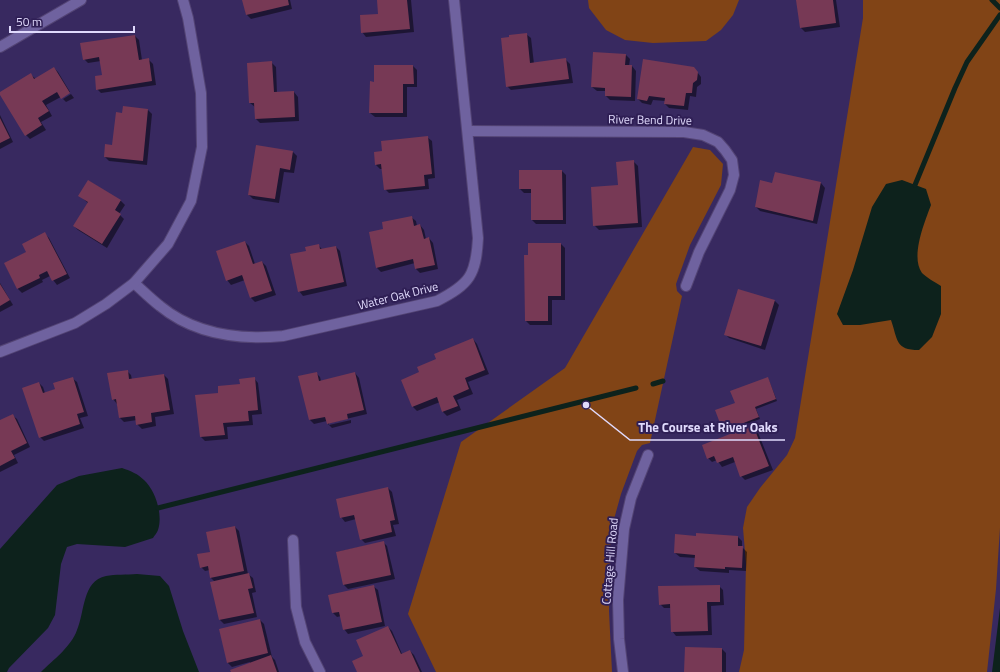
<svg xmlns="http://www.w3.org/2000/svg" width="1000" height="672" viewBox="0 0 1000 672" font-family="'Titillium Web',sans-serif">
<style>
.green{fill:#814416}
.water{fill:#0d221c}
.shadow{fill:#0007}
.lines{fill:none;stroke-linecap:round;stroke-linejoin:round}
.stream{stroke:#0d221c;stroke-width:5}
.building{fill:#773955}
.minor-casing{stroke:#534474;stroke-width:12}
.minor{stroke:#6f629f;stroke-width:10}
.labels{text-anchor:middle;stroke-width:4;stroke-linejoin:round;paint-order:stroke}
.street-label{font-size:12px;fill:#e0dafc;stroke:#2f1f55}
.leader{fill:none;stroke:#e0dafc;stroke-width:1.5}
.callout-dot{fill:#e0dafc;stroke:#2f1f55;stroke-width:1.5}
.callout-label{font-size:13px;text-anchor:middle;font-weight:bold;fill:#e0dafc;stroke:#2f1f55;stroke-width:4;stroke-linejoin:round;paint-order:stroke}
</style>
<rect width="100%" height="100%" fill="#382960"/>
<g class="green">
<polygon points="588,0 739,0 733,15 721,30 706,41 653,43 625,40 606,30 589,8"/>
<polygon points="863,0 1000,0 1000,528 996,589 987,672 739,672 744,650 746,564 743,528 747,507 760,488 787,455 795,438 863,18"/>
<polygon points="693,147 710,150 723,164 721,185 690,245 676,284 677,291 682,296 650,443 642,445 637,451 621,494 611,530 609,611 612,672 436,672 408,614 461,442 565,368"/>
</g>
<g class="water">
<path d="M 902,180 L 926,189 L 931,205 C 925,221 910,257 922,273 C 927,278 935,282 941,286 L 941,314 L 932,337 L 919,350 C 895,350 898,340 891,320 L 860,325 L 843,325 L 837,314 L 853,270 L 872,207 L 886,184 Z"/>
<path d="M 122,468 C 131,471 138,474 144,480 C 156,491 163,515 158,530 C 157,533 154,536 153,538 L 125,547 L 77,544 L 67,547 L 61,564 L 55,615 L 48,628 L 9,668 L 7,672 L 0,672 L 0,549 L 57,485 L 79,476 Z"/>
<path d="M 137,574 L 160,576 L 169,586 L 183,631 L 199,672 L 41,672 C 53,660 71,647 77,630 C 85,612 82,581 106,576 C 115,574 127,575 137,574 Z"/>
<polygon points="1000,608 1000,672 992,672"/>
</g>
<g class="shadow">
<polygon points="243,0 290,0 292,9 251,19 246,14"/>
<polygon points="378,0 411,0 414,32 366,37 362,32 379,15"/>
<polygon points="797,0 836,0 840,27 805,32 801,28"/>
<polygon points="526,34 531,38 534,64 566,60 570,64 573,83 511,90 507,86"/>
<polygon points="135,36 139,40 142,60 149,60 153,64 156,85 101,93 97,89 103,76 101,61 88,63 84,59"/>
<polygon points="626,55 630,59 629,66 632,66 636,71 635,101 610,100 606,96 606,91 597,91 592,87"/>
<polygon points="271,62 276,67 277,93 294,92 298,97 299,121 260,123 256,119 255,107 250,103"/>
<polygon points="413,66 417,70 417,87 407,87 407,117 375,117 370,113 375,83"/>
<polygon points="54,68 58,72 70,92 46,105 52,116 41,122 46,130 30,139 26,135 31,75 36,79"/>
<polygon points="694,68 701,77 701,84 697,87 696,97 690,96 688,110 669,108 665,104 665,101 653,100 651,105 642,103 638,99"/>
<polygon points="71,94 74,98 66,102 63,99"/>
<polygon points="148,110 152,114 147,165 109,161 105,157 113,146 123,114"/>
<polygon points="0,115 13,142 0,149"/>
<polygon points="427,137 432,141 435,178 428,179 429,189 389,193 385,189 383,169 380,169 376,165 383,152"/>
<polygon points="293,152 297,156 294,173 284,172 279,203 253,199 249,195"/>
<polygon points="634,162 638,166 642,227 599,230 594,225"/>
<polygon points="562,171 566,175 566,224 536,224 532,220 532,193 524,193 520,189"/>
<polygon points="89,181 121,201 125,205 119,214 124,219 107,248 78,230 74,226 88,203 80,196"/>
<polygon points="761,182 773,184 821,183 825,188 817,224 760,211 756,207"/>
<polygon points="411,217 416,221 417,226 420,225 424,230 426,239 429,238 433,243 438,269 420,273 416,269 415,263 381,272 377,268 385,230"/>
<polygon points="45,234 49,238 70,278 57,285 50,276 42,280 43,282 22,293 18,289 5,264 27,252"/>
<polygon points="245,242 249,246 255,264 262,262 266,266 276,295 255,302 251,298 245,280 231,285 227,280"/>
<polygon points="561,244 565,248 565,300 552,300 552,325 530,325 526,321"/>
<polygon points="319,246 322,249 336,247 340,251 347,286 303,296 299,291 307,251"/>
<polygon points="0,283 13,305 0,312"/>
<polygon points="739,290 775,301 779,305 765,350 729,338 725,334"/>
<polygon points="473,339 477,344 489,374 468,382 473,394 457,400 461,410 447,416 443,412 440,402 417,411 413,407 420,373 437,360"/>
<polygon points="127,371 131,375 132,380 164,375 168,379 174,414 155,417 156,426 142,429 137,424 137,420 124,422 120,418 117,404 113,399"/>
<polygon points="316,373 320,377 321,381 355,373 359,378 367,414 329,423 329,425 351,420 351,423 332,428 328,424 327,421 314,424 310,420 300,377"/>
<polygon points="72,378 77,382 88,416 80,418 84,428 44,441 40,437 39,383 43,387 45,393 56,389"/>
<polygon points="254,378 258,383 262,414 252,415 253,425 227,427 228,439 205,441 201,437 219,394"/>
<polygon points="768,378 777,401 756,409 760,419 726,432 724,430 736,404"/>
<polygon points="12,415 17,419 30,447 14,455 18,463 0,472 0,421"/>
<polygon points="753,426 757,430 773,470 745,480 741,476 735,462 722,467 717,460 712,462 708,458"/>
<polygon points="388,488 392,492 399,524 393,525 396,536 365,543 361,539 356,519 345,522 341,517"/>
<polygon points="235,527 239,531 248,574 253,578 256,592 252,593 257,617 224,624 220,620 211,582 215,582 211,578 210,570 205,571 201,567 211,552"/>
<polygon points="738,537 742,541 742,547 747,552 746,571 729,570 729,573 700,571 695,567 696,558 680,557 675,553"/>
<polygon points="383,542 387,546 395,579 348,589 344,585 337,552"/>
<polygon points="373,586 378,590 385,626 348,634 344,629 341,616 337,617 333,613"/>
<polygon points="719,586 723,590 724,605 711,606 712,635 676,636 672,631 671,608 664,608 660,604"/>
<polygon points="260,620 264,624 272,657 275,660 279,672 232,672 250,664 250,662 232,667 227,662"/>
<polygon points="388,627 392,631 402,654 410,651 414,655 422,672 358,672 364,657"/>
<polygon points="722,649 726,653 726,672 685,672"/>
</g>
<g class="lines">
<g class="stream">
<polyline points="992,0 1000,8"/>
<polyline points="915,185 955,88 967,62 1000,15"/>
<polyline points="653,384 663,381"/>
<polyline points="158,508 636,388"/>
</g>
</g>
<g class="building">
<polygon points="242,0 288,0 289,5 246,15"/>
<polygon points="377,0 407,0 410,29 361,33 360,15 378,14"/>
<polygon points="796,0 833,0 836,23 800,28"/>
<polygon points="527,33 530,63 566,58 569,79 506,87 501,38 509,37 509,35"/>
<polygon points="135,35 139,60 149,58 152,81 96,90 95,76 102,75 99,57 83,60 80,43"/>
<polygon points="593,52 626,54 625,65 632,65 631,97 605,96 605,88 591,87"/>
<polygon points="643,59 694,67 698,72 697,80 693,83 692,93 686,93 684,106 664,104 665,98 649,96 647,101 637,99"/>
<polygon points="272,61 274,92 294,91 295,117 255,119 254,103 249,103 247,63"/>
<polygon points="374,65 413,65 414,84 403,84 403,113 369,113 370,81 374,82"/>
<polygon points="54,67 70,93 61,99 57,92 42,101 49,111 38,118 42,125 25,136 0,95 0,92 31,73 34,79"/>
<polygon points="123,106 148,109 143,161 104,157 105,144 112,145 116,112 122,113"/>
<polygon points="0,118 10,138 0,143"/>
<polygon points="428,136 432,174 424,175 425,186 384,190 381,164 375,165 374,152 382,151 381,141"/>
<polygon points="256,145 293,151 290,170 280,168 275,199 248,195"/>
<polygon points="634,160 638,223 593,226 591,187 618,185 616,162"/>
<polygon points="519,170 562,170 563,220 531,220 531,189 519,189"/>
<polygon points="775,172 821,182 813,221 755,207 760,180 772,183"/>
<polygon points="88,180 121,200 115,210 121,214 102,244 73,226 88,202 78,196"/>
<polygon points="412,216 414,226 420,224 424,239 429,237 435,265 415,269 413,259 376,268 369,232 383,229 382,222"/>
<polygon points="45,232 67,274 52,281 47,271 39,275 40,278 17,289 4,263 26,252 22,244"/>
<polygon points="245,241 253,264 262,261 272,291 250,298 242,275 226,281 216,251"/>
<polygon points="528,243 561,243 561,296 548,296 548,321 525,321 524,255 528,255"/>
<polygon points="319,244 320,249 336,246 344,282 298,292 290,254 306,251 305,247"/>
<polygon points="0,284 10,300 0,306"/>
<polygon points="738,289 775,300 761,346 724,335"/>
<polygon points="473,338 485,370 465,378 469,389 453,396 458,406 442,412 437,397 412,407 401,380 419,372 417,367 436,359 434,354"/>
<polygon points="128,370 129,379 164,374 170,410 151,413 152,422 136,425 135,416 119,418 116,399 112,400 107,373"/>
<polygon points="317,372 319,381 355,372 364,410 347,414 348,419 327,424 325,417 309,420 298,376"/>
<polygon points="73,377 84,412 77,414 80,424 39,438 22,388 39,382 43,393 55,389 53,383"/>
<polygon points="255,377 258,410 248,411 249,421 223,423 225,435 200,437 195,395 218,393 218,386 240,384 239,379"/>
<polygon points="768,377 776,399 755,407 759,417 723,431 715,410 735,403 730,391"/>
<polygon points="13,414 27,443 11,451 15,458 0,466 0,420"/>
<polygon points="753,425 769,466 740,477 733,457 717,463 714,456 707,459 702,445"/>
<polygon points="388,487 395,520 390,521 392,532 360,540 354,515 340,518 336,499"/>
<polygon points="235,526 244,571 210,578 208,566 200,568 197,554 210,552 206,532"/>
<polygon points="696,533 738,536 738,546 743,546 742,568 725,567 725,569 694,567 695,555 674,553 675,534 696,536"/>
<polygon points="384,541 391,575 343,585 336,552"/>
<polygon points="249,573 253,588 248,589 254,613 219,620 210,582"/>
<polygon points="374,585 382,622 343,630 339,612 332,613 328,595"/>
<polygon points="720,585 720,602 707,602 708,631 671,632 670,604 659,605 658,586"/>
<polygon points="260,619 268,653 227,663 219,629"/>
<polygon points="388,626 401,654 410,650 420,672 357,672 352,661 363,656 356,640"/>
<polygon points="685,647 722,648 722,672 684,672"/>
<polygon points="271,655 277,672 231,672 230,670"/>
</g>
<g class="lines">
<g class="minor-casing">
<g id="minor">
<polyline points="0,47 81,0"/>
<polyline points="468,131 684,132 703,135 718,142 725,150 732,160 734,175 730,190 699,252 686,286"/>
<path d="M 134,283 C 143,291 151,299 160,306 C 194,334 240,340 283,336 L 437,301 C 470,284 476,275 478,238 L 454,0"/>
<polyline points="0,352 75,323 106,304 134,283 168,244 191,201 202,147 201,93 188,18 183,0"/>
<polyline points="293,540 296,607 305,642 320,672"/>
<polyline points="623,672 619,639 618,600 624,529 631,498 648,455"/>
</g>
</g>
<use href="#minor" class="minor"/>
</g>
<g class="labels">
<g class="street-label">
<text transform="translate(650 120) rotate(1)" y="4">River Bend Drive</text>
<text transform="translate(398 296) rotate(-14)" y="4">Water Oak Drive</text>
<text transform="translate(610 561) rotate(-85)" y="4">Cottage Hill Road</text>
</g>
</g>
<path class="leader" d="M586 405L630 440H785"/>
<circle class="callout-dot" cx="586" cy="405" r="4"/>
<g class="callout-label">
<text x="708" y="432">The Course at River Oaks</text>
</g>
<path d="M10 26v6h124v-6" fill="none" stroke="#e0dafc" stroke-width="2"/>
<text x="16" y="26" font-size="12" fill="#e0dafc" stroke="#2f1f55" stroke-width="3" paint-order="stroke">50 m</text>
</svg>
